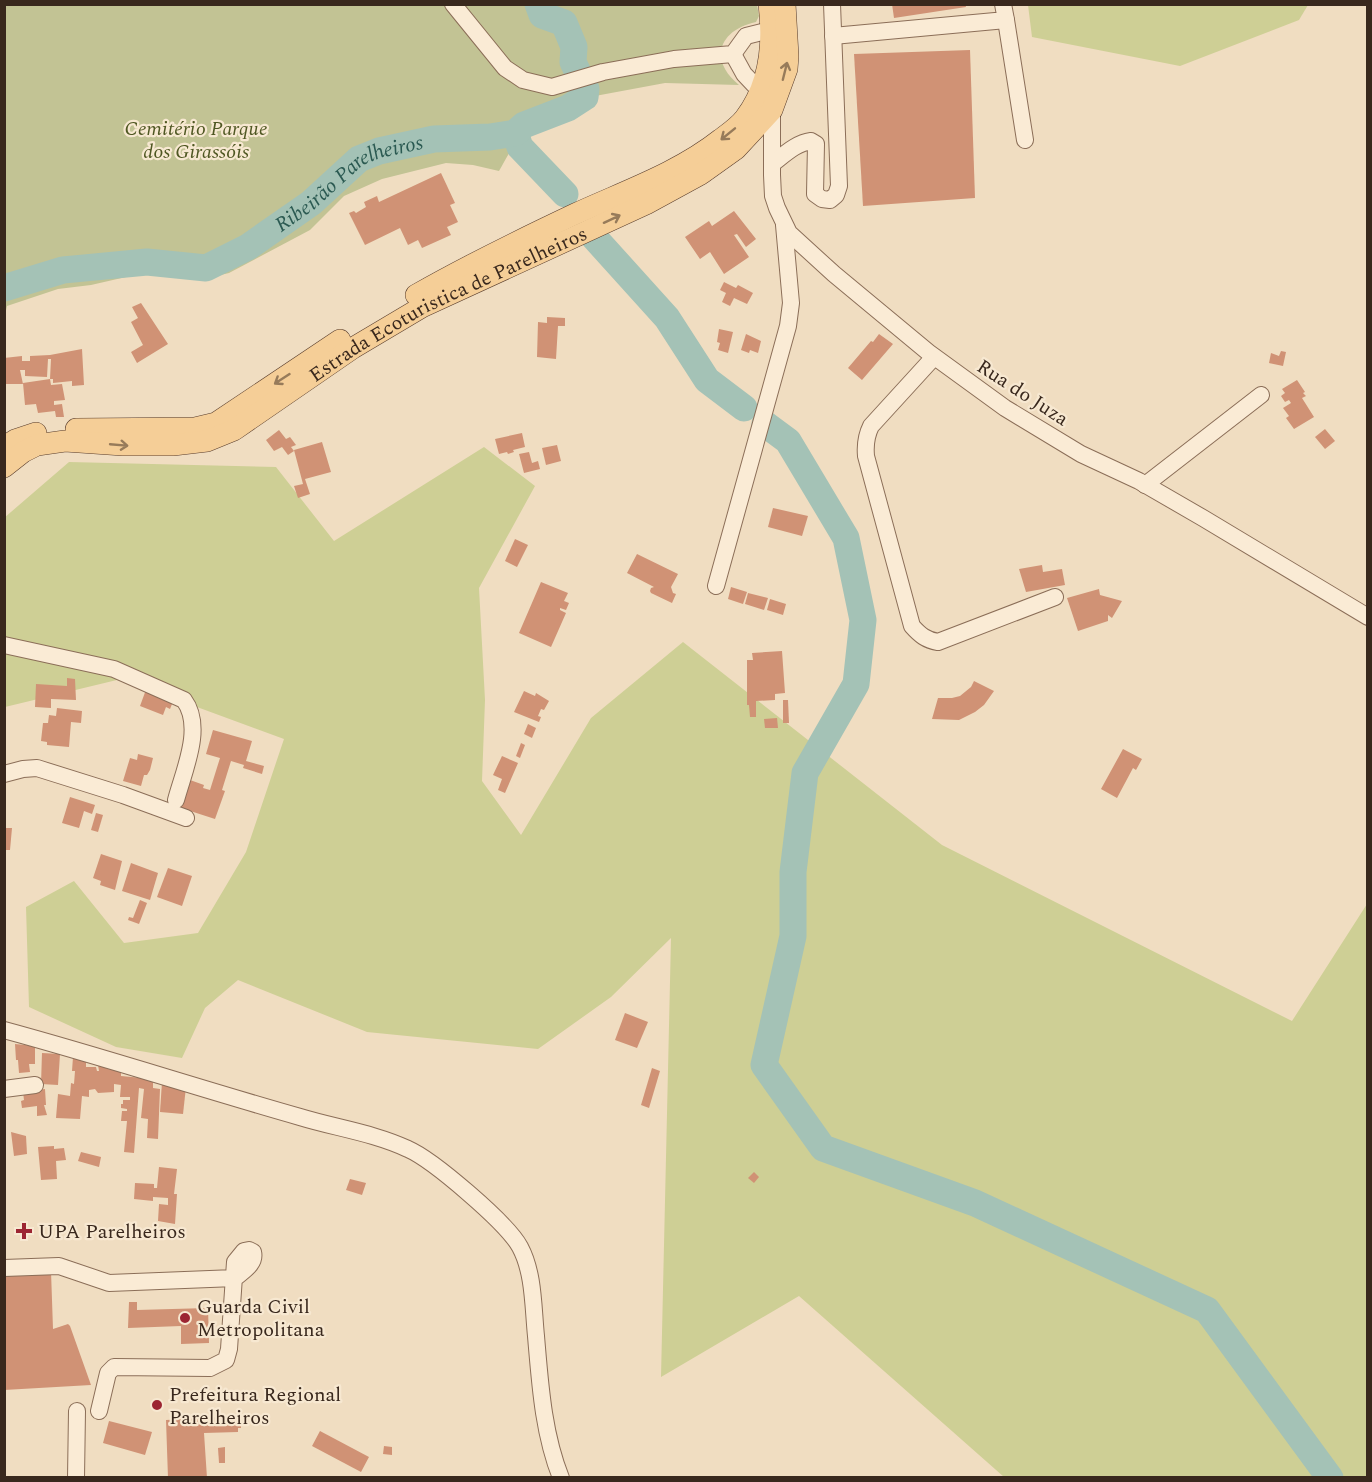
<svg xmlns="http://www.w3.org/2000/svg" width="1372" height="1482" viewBox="0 0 1372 1482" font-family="Spectral,serif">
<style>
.green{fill:#cecf95}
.cemetery{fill:#c2c394}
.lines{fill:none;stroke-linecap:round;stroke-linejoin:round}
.river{stroke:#a4c2b6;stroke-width:27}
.building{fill:#d09275}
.minor-casing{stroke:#8b6e58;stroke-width:18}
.major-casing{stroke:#583c2c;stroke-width:22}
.minor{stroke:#faebd5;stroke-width:16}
.major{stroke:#f5ce97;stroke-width:21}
.oneway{stroke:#977b5a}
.poi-dot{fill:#9c2532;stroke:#f7e8d1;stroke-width:2}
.labels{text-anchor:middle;stroke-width:4.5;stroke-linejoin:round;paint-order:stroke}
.park-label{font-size:20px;font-style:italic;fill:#4f5722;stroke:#f7e8d1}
.street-label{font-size:20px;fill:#39281d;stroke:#f7e8d1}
.poi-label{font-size:20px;fill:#39281d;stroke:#f7e8d1;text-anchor:start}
.water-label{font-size:21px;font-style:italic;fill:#2b5a52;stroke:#f7e8d1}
</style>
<rect width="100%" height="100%" fill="#f0ddc1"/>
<g class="green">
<polygon points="1028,5 1028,4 1308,5 1299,20 1180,66 1032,37"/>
<polygon points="484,447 535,486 479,588 485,700 482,781 521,835 591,718 683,642 942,845 1292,1021 1367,904 1367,1477 1004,1477 799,1296 661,1377 671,938 611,997 538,1049 367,1032 238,980 205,1008 182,1058 116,1047 29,1007 26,907 74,881 124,943 198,933 246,852 284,739 121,679 5,707 4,518 69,462 276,467 334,541"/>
</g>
<path class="cemetery" d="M 5,5 L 757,5 L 759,16 L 756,22 C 719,30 708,60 739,85 L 665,83 L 595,96 C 588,100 586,108 579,112 C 567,119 555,120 543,124 C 518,133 511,150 499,171 L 473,165 L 446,163 L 382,179 L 344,196 L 310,230 L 229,273 L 200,280 L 161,269 L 91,285 L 58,289 L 7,306 L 5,315 Z"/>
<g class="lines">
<g class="river">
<polyline points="515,133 520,147 565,194"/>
<polyline points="593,236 667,318 707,380 744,408"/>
<path id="s1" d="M 4,288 L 63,270 L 147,262 L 206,268 L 248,247 L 311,203 L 359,159 L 379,151 L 434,139 L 490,137 L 515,133 L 524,125 L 568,108 L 585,97 L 586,89 L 573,62 L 574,47 L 564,23 L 542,15 L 538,4"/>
<polyline points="765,424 788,441 846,538 863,620 856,684 805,773 793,872 793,936 764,1065 823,1148 975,1203 1207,1310 1330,1478"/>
</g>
</g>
<g class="building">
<polygon points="892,4 965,4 966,7 894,18"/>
<polygon points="970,50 975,198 863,206 854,54"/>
<polygon points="441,173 455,203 450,205 458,222 447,227 451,235 422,248 418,240 408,245 400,228 365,245 349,213 354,211 356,213 366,207 364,202 377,196 379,202"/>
<polygon points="734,211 756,239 746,247 737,234 734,235 749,257 724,274 710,252 700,259 685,237 709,221 712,226"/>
<polygon points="724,282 736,288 738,285 753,293 747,304 734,298 730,306 722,302 726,293 720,290"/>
<polygon points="141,303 168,344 137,363 131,352 143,345 131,322 138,318 132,307"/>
<polygon points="547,317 565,318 565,326 558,326 556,359 537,357 538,322 547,323"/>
<polygon points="719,329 733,332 728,353 718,350 720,343 717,342"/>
<polygon points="746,334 761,341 758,353 750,350 749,353 741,350"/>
<polygon points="879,334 893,344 862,380 848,368 871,341 873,342"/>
<polygon points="82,349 84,385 72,386 72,381 53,383 53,379 50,379 51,359 48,359 47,377 25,376 25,370 20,370 23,384 5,384 4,358 22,356 22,361 30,361 30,356 50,355"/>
<polygon points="1281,351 1286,352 1283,366 1269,363 1271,353 1279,356"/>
<polygon points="50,379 51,385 62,384 65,400 54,401 54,405 62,404 64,417 56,417 55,411 38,413 36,404 25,405 23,383"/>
<polygon points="1297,380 1305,392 1303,393 1306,396 1302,398 1314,417 1294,429 1286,418 1289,416 1283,408 1291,403 1289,400 1285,402 1281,396 1285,393 1282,389"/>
<polygon points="1325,429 1335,441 1325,449 1315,437"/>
<polygon points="279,430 286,439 290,437 296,445 291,447 294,451 288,455 282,447 274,451 266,440"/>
<polygon points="522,433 525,447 513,450 514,452 508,454 507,452 499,454 495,439"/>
<polygon points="322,442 331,472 305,479 310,494 298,498 294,486 303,484 294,450"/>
<polygon points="557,445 561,461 546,465 542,448"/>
<polygon points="529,452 532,463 538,461 540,469 524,473 519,454"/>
<polygon points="773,508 808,516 802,536 768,527"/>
<polygon points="515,539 528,545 517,567 505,561"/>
<polygon points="637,554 678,574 671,587 673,593 676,594 672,603 651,593 650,591 651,588 654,587 627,573"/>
<polygon points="1042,565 1043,572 1062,569 1065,585 1026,592 1019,569"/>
<polygon points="541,582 568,593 564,601 569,603 566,610 560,608 560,610 566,613 551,647 519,633"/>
<polygon points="731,587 747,592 743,604 728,599"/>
<polygon points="1099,589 1100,595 1122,601 1112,618 1108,615 1108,621 1078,631 1067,598"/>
<polygon points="748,593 768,598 764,610 745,604"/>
<polygon points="770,599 786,604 783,615 767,610"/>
<polygon points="782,651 785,693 775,694 775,700 756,701 756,717 750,717 749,705 747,705 747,660 753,660 752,653"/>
<polygon points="67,678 75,679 76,700 51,699 51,708 35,707 36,684 67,686"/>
<polygon points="974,681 994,691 984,705 975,712 959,720 932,719 938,698 952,698 960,696 971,687"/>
<polygon points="147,687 174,699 170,709 166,707 163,715 140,706"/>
<polygon points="524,691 535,696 536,693 549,701 544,710 541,709 538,716 541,717 539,722 514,712"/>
<polygon points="783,700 788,700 789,723 783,723"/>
<polygon points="57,708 82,711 81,723 71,722 69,747 47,745 47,742 41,741 43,723 48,723 49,715 56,716"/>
<polygon points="777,718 778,728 765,728 764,719"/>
<polygon points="528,724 536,728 532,738 524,734"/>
<polygon points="213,730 252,741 246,761 264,766 262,774 243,768 244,765 231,761 222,790 225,791 215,819 181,808 190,780 204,785 203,788 210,790 220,758 206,754"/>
<polygon points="521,743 525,745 520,758 516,756"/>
<polygon points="1123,749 1142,759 1136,770 1133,768 1117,798 1101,789"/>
<polygon points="138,754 153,758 150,770 147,775 144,775 141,786 123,781 130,758 137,760"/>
<polygon points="502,756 518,763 505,793 498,790 502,779 493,775"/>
<polygon points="70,797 95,805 92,814 84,811 79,828 62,823"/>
<polygon points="96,813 103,815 98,832 91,830"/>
<polygon points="4,828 12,828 10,850 4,850"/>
<polygon points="101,854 122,861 115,890 100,885 101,881 93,878"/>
<polygon points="131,863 158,873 150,900 122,891"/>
<polygon points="168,868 192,876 182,906 157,897"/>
<polygon points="140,900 147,903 139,924 128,920 129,917 133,918"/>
<polygon points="625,1013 648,1022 637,1048 615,1040"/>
<polygon points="15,1044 35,1046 35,1064 29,1064 30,1072 19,1073 18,1060 16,1060"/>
<polygon points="42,1053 60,1054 58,1085 41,1084"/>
<polygon points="73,1057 86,1061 86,1067 96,1067 97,1071 99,1071 98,1065 106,1067 107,1069 121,1070 121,1076 153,1079 153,1088 160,1089 158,1139 147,1138 148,1119 141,1118 144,1089 139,1088 134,1153 124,1152 127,1121 121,1121 122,1111 127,1111 127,1109 121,1108 121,1104 123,1104 123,1100 130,1100 130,1097 120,1097 121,1085 114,1084 114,1092 98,1093 95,1089 89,1090 89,1097 82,1096 80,1119 56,1118 58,1094 70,1096 71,1083 74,1084 75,1071 72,1071"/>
<polygon points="652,1068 660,1071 649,1108 641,1105"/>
<polygon points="162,1082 186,1087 183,1114 160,1112"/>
<polygon points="45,1089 46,1105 44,1105 47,1115 37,1116 37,1106 22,1108 21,1101 24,1100 23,1092"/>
<polygon points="11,1132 26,1136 27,1154 14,1156"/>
<polygon points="54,1146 54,1149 64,1148 66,1160 56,1161 57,1179 41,1180 38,1147"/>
<polygon points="81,1152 101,1157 99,1167 78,1161"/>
<polygon points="159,1167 177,1169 174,1194 177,1194 175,1224 158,1221 159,1204 168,1205 168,1198 153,1197 153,1201 134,1199 135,1183 154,1184 154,1188 157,1188"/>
<polygon points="754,1172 759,1177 754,1183 748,1178"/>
<polygon points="350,1179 366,1183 362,1195 346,1190"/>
<polygon points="51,1271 53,1329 68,1324 70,1326 91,1385 4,1390 4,1274"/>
<polygon points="129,1302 137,1302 137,1310 208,1308 209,1343 181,1344 181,1326 128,1328"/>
<polygon points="238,1416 238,1419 241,1419 241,1428 238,1428 238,1432 204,1433 207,1478 168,1478 166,1420"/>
<polygon points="109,1421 152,1432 145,1455 103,1443"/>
<polygon points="320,1431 369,1457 361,1472 312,1446"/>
<polygon points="384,1446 392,1447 392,1455 383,1454"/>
<polygon points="225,1447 225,1463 219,1463 218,1448"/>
</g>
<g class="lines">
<g class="minor-casing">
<g id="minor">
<polyline points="453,4 505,68 523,80 552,87 603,72 674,59 733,54 746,36 770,30"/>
<polyline points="1006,20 1025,140"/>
<polyline points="833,36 1006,20 1003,4"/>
<polyline points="733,54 744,74 760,91"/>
<polyline points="772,110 772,175 773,196 777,208 789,233 834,274 928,352 1005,408 1081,454 1139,481 1203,518 1368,617"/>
<path d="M 772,164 C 784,155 796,143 811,141 L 816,144 L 815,194 L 822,199 L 830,200 L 836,195 L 839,186 L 832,4"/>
<path d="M 934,357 L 871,426 C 866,436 865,445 866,456 L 912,626 C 920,635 926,640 938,642 L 1055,597"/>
<polyline points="1145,485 1261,395"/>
<polyline points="716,586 788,326 791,303 784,225"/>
<path d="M 4,645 L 114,669 L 184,700 C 204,727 184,770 176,800"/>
<polyline points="4,774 23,769 37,768 123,795 186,818"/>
<path d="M 4,1030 C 104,1057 201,1089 300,1117 C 336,1128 374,1133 408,1149 C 433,1160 507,1223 520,1247 C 534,1273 533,1307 536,1336 C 540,1383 543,1433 561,1478"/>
<polyline points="4,1089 35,1085"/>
<path d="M 4,1268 L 59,1266 L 109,1283 L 235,1278 C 243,1271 256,1264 253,1252 L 249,1250 L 244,1251 L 235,1262 L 229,1349 L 226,1360 L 210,1368 L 114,1367 L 108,1373 L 99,1411"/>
<polyline points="76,1478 77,1411"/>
</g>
</g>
<g class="major-casing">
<g id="major">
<path d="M 416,295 C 467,266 522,239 575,214 C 625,191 678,173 721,139 C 729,133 739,126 745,118 C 770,85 774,44 769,4"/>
<polyline points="76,429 195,428 216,423 340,340"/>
<polyline points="4,447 15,440 36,433"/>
<path id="s2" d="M 4,467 L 23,452 L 37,445 L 65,441 L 123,445 L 173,445 L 207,441 L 234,430 L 353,348 L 422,307 L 646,204 L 701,174 L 736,149 L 772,110 L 787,69 L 788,56 L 785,4"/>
</g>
</g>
<use href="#minor" class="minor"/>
<use href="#major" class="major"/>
</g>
<defs><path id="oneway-shaft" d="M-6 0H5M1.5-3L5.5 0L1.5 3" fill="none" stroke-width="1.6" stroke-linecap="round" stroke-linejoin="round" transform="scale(1.5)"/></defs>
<g class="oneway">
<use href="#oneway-shaft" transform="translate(785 71) rotate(-76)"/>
<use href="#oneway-shaft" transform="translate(728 134) rotate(141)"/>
<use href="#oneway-shaft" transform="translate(612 219) rotate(-25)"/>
<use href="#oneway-shaft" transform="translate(282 379) rotate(147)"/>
<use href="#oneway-shaft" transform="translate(119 445) rotate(5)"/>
</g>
<g class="poi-dot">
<path d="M21 1222h6v6h6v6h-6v6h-6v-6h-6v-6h6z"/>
<circle cx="185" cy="1318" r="6"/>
<circle cx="157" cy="1405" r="6"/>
</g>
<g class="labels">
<g class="park-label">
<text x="196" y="135">Cemitério Parque<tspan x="196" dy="23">dos Girassóis</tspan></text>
</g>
<g class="street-label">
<text dy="7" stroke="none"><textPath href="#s2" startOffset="489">Estrada Ecoturistica de Parelheiros</textPath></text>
<text transform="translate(1023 392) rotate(33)" y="7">Rua do Juza</text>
</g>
<g class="poi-label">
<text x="38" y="1238">UPA Parelheiros</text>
<text x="197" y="1313">Guarda Civil<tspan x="197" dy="23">Metropolitana</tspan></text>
<text x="169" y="1401">Prefeitura Regional<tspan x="169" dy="23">Parelheiros</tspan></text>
</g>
<g class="water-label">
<text dy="7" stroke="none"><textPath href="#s1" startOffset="374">Ribeirão Parelheiros</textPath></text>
</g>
</g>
<rect width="1372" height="1482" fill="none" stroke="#39281d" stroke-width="12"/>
</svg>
